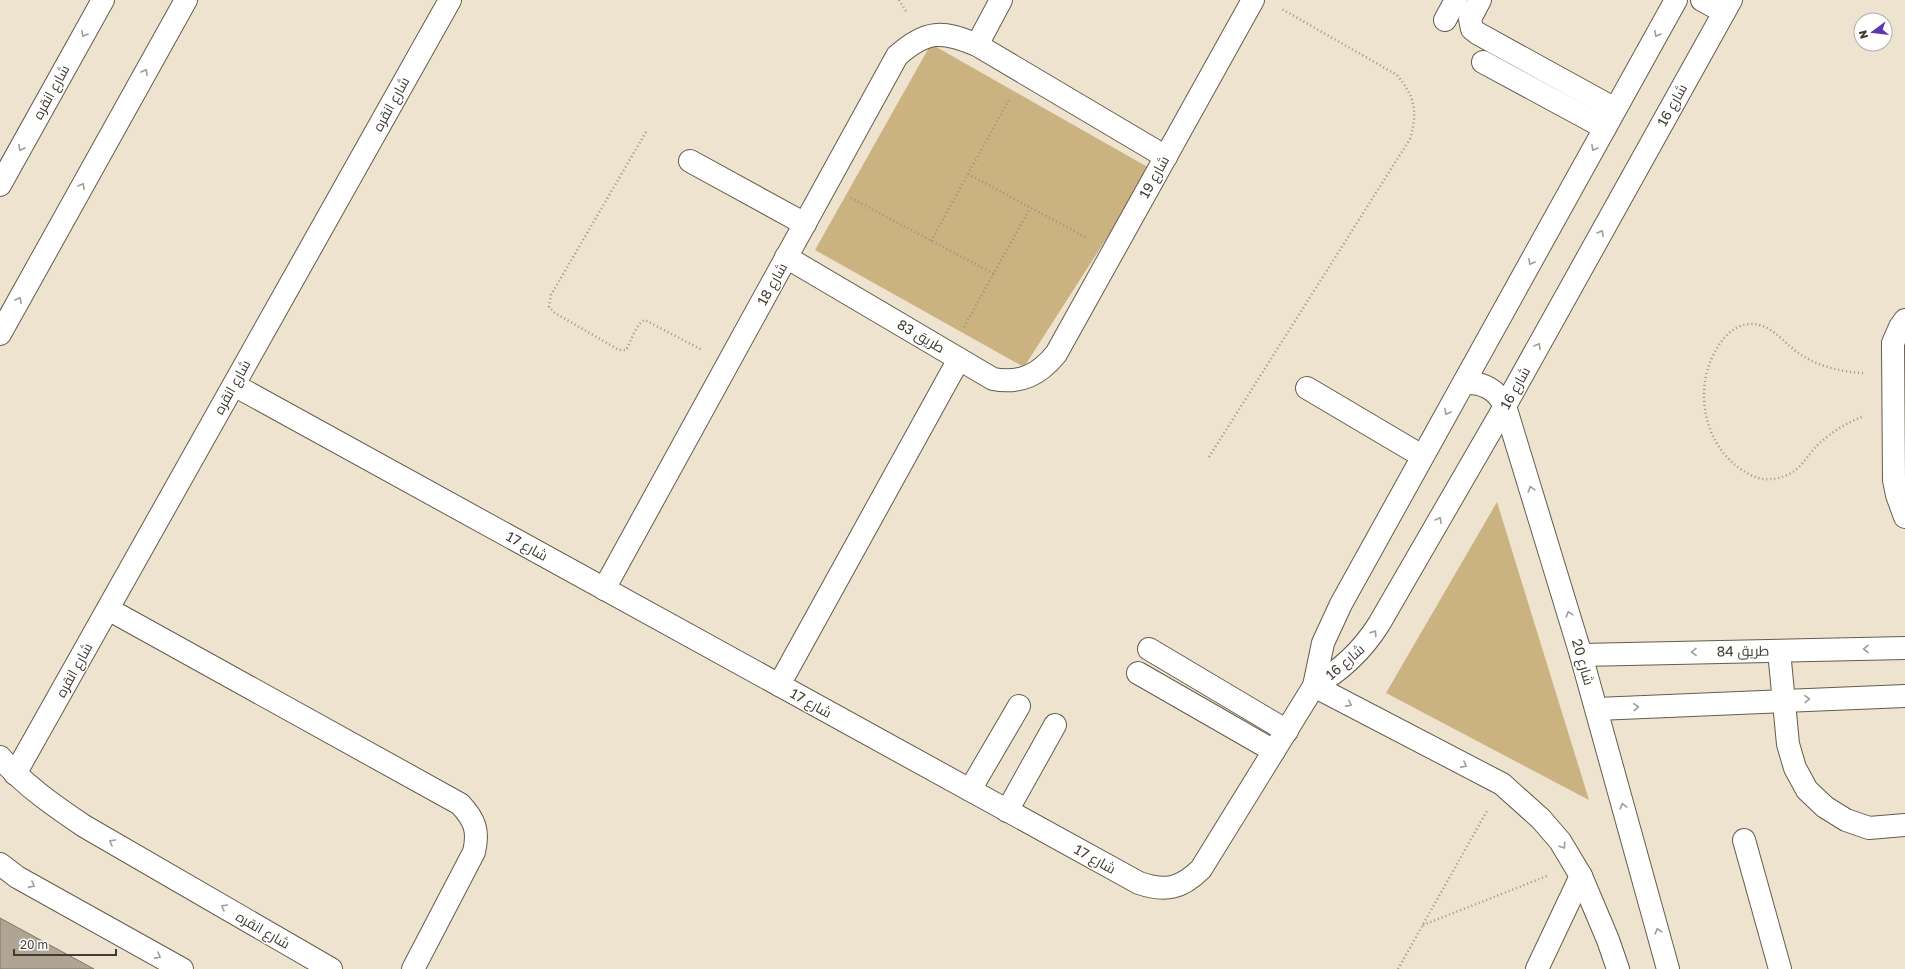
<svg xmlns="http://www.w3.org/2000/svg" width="1905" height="969" viewBox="0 0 1905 969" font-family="'Golos Text',Cairo,sans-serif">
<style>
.green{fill:#cbb281}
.building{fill:#afa592;stroke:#7f7664}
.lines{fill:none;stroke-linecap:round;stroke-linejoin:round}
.minor-casing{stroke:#655c4b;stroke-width:24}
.path{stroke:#9b9486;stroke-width:2.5;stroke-dasharray:1 3;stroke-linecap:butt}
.minor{stroke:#fff;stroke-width:22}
.oneway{stroke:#9f9d99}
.labels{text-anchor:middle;stroke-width:3;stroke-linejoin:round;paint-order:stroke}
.street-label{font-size:14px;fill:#3f3b33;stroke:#fff}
</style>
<rect width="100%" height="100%" fill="#ede3cf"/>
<g class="green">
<polygon points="931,44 1151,169 1024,367 815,250"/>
<polygon points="1497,502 1589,800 1386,693"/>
</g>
<polygon class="building" points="0,918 94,969 0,969"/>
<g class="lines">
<g class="minor-casing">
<g id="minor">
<polyline points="1480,0 1470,19 1472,29 1477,33 1615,109"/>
<polyline points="1702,0 1724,12"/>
<polyline points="1445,20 1456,0"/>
<polyline points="977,45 1001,0"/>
<polyline points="1483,62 1605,128"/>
<polyline points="690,161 805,224"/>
<polyline points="0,185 103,0"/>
<path d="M 786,257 L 993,379 C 1020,384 1039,375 1056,354 L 1253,0"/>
<polyline points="1905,320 1900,327 1893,343 1894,480 1897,495 1905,517"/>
<polyline points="0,334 186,0"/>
<path d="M 1464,383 C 1483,382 1496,389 1505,406 L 1581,655 L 1668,969"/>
<path d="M 234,385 L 1139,883 C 1165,892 1181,889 1201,869 L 1314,686 L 1323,643 L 1341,604 L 1676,0"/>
<polyline points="1307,388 1422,456"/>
<path d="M 604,589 L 897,56 C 926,30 942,30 977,45 L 1166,157"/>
<path d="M 108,609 L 460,804 C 475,820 479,831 474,852 L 413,969"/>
<polyline points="1149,649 1287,731"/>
<polyline points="1779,651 1788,744 1795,768 1807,790 1825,807 1846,820 1869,828 1905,825"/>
<polyline points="1581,655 1905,648"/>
<polyline points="1138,673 1274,751"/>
<polyline points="779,685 959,359"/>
<path d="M 1314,686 C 1342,670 1362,651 1379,624 L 1505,406 L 1731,0"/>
<polyline points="1314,686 1502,784 1541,819 1560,841 1581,876 1608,940 1618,969"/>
<polyline points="1597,709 1905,696"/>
<path d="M 0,757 C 24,785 53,805 84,826 L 331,969"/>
<polyline points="15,774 450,0"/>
<polyline points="970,790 1019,706"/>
<polyline points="1007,811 1055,725"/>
<polyline points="1744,840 1780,969"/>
<polyline points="0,864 17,877 182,969"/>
<polyline points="1537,969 1581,876"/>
</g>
</g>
<g class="path">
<polyline points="899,0 907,13"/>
<path d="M 646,132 L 551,295 L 549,307 L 555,313 L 619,350 L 626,350 C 631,342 636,323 645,320 L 702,350"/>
<polyline points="968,174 1087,238"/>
<polyline points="851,198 994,274"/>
<polyline points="931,241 1010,98"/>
<polyline points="964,327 1030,208"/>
<path d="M 1863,373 C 1842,372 1821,367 1803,356 C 1785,346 1773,323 1750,324 C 1736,325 1726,334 1719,345 C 1690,388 1704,454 1753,476 C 1767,483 1787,478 1798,468 C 1807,459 1813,448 1822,441 C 1835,430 1848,422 1864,416"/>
<path d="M 1209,457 L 1410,139 C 1418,111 1415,97 1397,75 L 1280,8"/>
<polyline points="1423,925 1547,876"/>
<polyline points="1398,969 1488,809"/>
</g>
<use href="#minor" class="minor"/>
</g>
<defs><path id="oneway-chevron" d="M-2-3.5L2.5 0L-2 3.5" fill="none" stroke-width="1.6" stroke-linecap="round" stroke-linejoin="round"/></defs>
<g class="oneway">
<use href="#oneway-chevron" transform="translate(84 34) rotate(119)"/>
<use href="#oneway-chevron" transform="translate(1657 34) rotate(119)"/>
<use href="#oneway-chevron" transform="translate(145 72) rotate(-61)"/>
<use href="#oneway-chevron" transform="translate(21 148) rotate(119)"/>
<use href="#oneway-chevron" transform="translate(1594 148) rotate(119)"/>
<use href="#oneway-chevron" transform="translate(82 186) rotate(-61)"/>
<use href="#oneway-chevron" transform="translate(1601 233) rotate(-61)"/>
<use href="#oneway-chevron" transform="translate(1531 262) rotate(119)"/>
<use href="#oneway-chevron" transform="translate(19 300) rotate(-61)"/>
<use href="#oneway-chevron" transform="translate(1538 346) rotate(-61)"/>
<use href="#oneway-chevron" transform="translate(1447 412) rotate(119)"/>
<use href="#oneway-chevron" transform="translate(1531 489) rotate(-107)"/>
<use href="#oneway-chevron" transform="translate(1439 520) rotate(-60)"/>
<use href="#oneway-chevron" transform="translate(1569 614) rotate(-107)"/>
<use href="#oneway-chevron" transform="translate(1374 633) rotate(-57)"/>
<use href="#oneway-chevron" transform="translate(1866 649) rotate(179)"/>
<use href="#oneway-chevron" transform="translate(1694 652) rotate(179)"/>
<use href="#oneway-chevron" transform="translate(1807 699) rotate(-2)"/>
<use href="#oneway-chevron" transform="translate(1349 704) rotate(28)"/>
<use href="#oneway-chevron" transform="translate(1636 707) rotate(-3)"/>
<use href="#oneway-chevron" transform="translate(1464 765) rotate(28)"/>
<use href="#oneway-chevron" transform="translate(1623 806) rotate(-105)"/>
<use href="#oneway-chevron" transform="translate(112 842) rotate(-150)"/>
<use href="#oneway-chevron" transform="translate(1563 846) rotate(56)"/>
<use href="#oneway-chevron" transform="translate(32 885) rotate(29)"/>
<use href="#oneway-chevron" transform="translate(224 907) rotate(-150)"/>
<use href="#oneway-chevron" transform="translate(1658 931) rotate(-105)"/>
<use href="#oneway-chevron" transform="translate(158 956) rotate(29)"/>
</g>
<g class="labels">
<g class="street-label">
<text transform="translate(51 92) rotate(-61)" y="5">شارع انقره</text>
<text transform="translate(391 104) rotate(-61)" y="5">شارع انقره</text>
<text transform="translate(1672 105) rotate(-61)" y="5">شارع 16</text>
<text transform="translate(1154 177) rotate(-61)" y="5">شارع 19</text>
<text transform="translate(772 284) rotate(-61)" y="5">شارع 18</text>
<text transform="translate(921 336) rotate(30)" y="5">طريق 83</text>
<text transform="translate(232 387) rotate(-61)" y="5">شارع انقره</text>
<text transform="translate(1515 388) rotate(-61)" y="5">شارع 16</text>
<text transform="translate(527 546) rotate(29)" y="5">شارع 17</text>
<text transform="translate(1743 651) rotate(-1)" y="5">طريق 84</text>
<text transform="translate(1345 662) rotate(-41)" y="5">شارع 16</text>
<text transform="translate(1583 662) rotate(74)" y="5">شارع 20</text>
<text transform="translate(74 670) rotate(-61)" y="5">شارع انقره</text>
<text transform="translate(811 703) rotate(29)" y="5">شارع 17</text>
<text transform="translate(1095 859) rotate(29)" y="5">شارع 17</text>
<text transform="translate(263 930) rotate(30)" y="5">شارع انقره</text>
</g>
</g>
<g transform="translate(1873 32) rotate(255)"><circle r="19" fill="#ffffff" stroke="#b2b1ad"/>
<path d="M0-3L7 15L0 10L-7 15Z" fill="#5c37af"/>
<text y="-6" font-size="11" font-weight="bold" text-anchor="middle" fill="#3f3b33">N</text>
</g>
<path d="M14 949v6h102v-6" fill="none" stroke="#3f3b33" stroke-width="2"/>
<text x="20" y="949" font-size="12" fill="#3f3b33" stroke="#ffffff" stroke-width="3" paint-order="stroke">20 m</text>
</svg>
